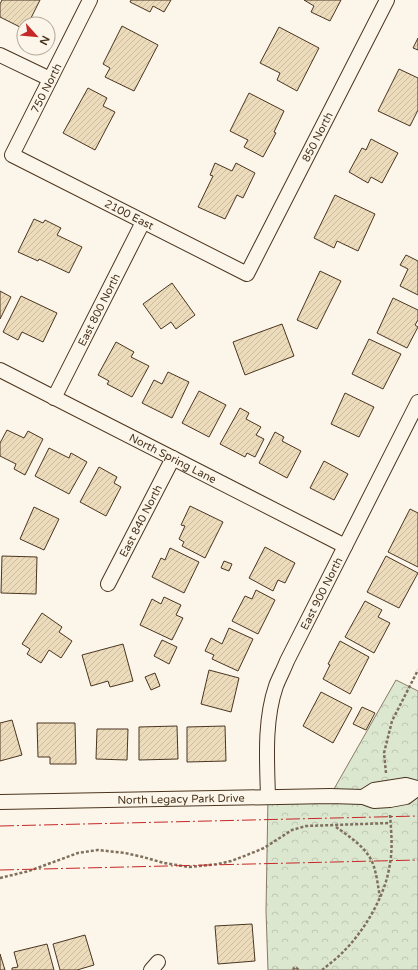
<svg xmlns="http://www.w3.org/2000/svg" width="418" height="970" viewBox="0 0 418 970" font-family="'Varela Round',sans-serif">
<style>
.forest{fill:url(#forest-crowns);stroke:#887966}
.building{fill:url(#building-hatch);stroke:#4a3520}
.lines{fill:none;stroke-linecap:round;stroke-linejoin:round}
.street-casing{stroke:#4a3520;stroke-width:16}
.path{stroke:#7f6f5c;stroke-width:2.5;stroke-dasharray:3 2;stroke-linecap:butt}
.street{stroke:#fbf6e9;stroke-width:14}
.power{stroke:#c62828;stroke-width:1;stroke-dasharray:14 3 2 3;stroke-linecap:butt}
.labels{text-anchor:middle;stroke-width:3;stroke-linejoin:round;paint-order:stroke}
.street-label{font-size:11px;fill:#4a3520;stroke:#fbf6e9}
</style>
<defs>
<pattern id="forest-crowns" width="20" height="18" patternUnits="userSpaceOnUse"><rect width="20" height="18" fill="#dce7d0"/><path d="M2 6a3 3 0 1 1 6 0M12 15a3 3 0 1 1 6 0" fill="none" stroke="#bec7b2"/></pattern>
<pattern id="building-hatch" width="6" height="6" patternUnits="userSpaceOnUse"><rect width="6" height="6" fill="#ecdcbc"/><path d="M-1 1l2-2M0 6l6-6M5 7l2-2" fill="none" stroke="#ccbda1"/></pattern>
</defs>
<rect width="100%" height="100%" fill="#fbf6e9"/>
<polygon class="forest" points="396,680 418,691 418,970 268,970 266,911 268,797 330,796"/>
<g class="building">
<polygon points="2,0 40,0 28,24 24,24 24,29 0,17 0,4"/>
<polygon points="131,0 171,0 164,12 153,6 150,12 130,2"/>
<polygon points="304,0 341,0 330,21 311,12 314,6"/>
<polygon points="122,26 158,45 134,91 105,77 110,68 103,64"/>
<polygon points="279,27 319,48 297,91 277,80 280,73 260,63"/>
<polygon points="418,38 418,50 413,48"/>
<polygon points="399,69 418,78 418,110 410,126 378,111"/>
<polygon points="88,88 107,98 103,106 115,112 95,150 63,133"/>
<polygon points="249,93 284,111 274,132 276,133 263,157 244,147 248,140 230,131"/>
<polygon points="371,139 398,153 382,183 371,177 368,183 349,172 362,148 366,150"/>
<polygon points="215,163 232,171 236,163 255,173 243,198 237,195 225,219 198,207 213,176 210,175"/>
<polygon points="335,195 375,214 358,251 337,241 334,248 314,238"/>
<polygon points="34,219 43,223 45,220 61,228 57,235 82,247 69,273 39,259 38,261 18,252"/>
<polygon points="406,255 418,261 418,295 400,286 408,269 400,265"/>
<polygon points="320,271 341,281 317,329 297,320"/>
<polygon points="172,283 195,315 176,329 171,322 161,329 143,304"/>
<polygon points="0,291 11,297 0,319"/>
<polygon points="21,296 57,313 43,342 22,332 18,340 3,332"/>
<polygon points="393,298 418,310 418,320 415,325 418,327 407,348 377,333"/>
<polygon points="282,324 294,356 245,375 233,342"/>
<polygon points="369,339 401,354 383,389 352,374"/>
<polygon points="116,342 134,352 131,357 149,366 132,397 107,384 109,381 98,375"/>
<polygon points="168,372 189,382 172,418 142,403 154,380 162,384"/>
<polygon points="199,391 226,405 209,437 182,423"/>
<polygon points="345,393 374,407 359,437 331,424"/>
<polygon points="240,408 249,413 246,419 261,427 256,435 264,439 255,457 247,453 245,457 220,444"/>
<polygon points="7,430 24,438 28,431 43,439 25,475 14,469 16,464 0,456 0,443"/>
<polygon points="275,432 284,437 282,441 301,451 287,478 259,463"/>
<polygon points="49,448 69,458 71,453 87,462 69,494 35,476"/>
<polygon points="324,461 348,474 334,500 310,488"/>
<polygon points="99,467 117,477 114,483 121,487 106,516 80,502"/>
<polygon points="190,506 223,522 205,558 182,546 184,542 179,539 185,526 181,525"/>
<polygon points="34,507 59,519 44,550 20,539"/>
<polygon points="410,509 418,513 418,567 388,552"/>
<polygon points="265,547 295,563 285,583 278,580 273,591 249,578"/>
<polygon points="170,548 199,562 184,593 152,577 161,558 165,560"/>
<polygon points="2,556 37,557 36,594 1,593"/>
<polygon points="386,556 418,573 399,608 367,592"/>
<polygon points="224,561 232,564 229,571 221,568"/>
<polygon points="256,590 275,600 258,634 232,621 245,596 252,599"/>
<polygon points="164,597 181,605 176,615 183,618 172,640 140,625 152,599 161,604"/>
<polygon points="365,601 382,610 378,617 390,623 374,653 345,637"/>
<polygon points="42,613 62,627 59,632 72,641 61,658 49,650 41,663 27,654 30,649 22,644"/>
<polygon points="229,628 253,639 238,671 212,659 214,655 205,651 211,638 222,644"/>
<polygon points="162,640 177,647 169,664 154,656"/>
<polygon points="340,641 369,657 350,694 323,679 330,665 328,664"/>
<polygon points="123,644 133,681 110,687 108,681 91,686 82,655"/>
<polygon points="209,670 239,678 231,712 201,704"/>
<polygon points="155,673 160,686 151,690 145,677"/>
<polygon points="321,692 352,708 333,743 303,726"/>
<polygon points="362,707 375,713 366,730 353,724"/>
<polygon points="12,720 22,755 0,761 0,723"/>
<polygon points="37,723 75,723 76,764 50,764 50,757 38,757"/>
<polygon points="177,726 178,759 139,760 139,727"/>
<polygon points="225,726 226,761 187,762 187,727"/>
<polygon points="97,729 128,729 127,760 96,759"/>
<polygon points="252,924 255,961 218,964 215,926"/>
<polygon points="85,935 94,965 77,970 60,970 53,944"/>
<polygon points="47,944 54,970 12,970 12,968 18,967 14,952"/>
<polygon points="0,954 5,970 0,970"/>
</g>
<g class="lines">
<g class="street-casing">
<g id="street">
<path id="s1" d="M 90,0 L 12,155 L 247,274 L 387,0"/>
<polyline points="0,55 50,79"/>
<path id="s2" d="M 0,370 L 345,546"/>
<path id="s3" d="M 54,398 L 143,222"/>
<path id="s4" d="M 108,584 L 173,458"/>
<path id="s5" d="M 268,797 C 267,761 264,721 276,686 C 279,678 284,669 287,661 L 418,402"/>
<polyline points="363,797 374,790 406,785 417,788"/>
<path id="s6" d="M 0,802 L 330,796 L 363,797 L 374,801 L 390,800 L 406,797 L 418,788"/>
<polyline points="151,970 158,962"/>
</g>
</g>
<g class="path">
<polyline points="386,773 384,753 392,721 418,670"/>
<path d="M 336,827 C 350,837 369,849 374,867 C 377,876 378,887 380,897"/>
<polyline points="0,878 29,871 78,853 98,850 125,853 143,857 164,863 189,867 218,864 231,861 247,855 264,848 292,830 306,826 390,823"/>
<polyline points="293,970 295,967 299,970"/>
<path d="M 322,970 C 328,965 335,960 341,954 C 364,932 386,895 390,863 C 393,847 391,830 390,814"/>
</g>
<use href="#street" class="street"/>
<g class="power">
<polyline points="0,826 418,816"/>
<polyline points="0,870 418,860"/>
</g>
</g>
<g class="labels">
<g class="street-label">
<text transform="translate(46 88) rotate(-63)" y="4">750 North</text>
<text dy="4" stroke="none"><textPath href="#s1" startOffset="591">850 North</textPath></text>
<text dy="4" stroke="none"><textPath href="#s1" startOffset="305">2100 East</textPath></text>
<text dy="4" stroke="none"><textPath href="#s3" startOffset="99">East 800 North</textPath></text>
<text dy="4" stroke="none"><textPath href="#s2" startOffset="194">North Spring Lane</textPath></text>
<text dy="4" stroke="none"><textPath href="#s4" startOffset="71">East 840 North</textPath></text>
<text dy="4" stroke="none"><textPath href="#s5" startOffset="215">East 900 North</textPath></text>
<text dy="4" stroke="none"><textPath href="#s6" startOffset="181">North Legacy Park Drive</textPath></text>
</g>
</g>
<g transform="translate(36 36) rotate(117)"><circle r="19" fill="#fbf6e9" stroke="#b4a999"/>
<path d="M0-3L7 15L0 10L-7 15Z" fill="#c62828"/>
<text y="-6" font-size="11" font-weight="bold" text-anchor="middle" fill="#4a3520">N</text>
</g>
</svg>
